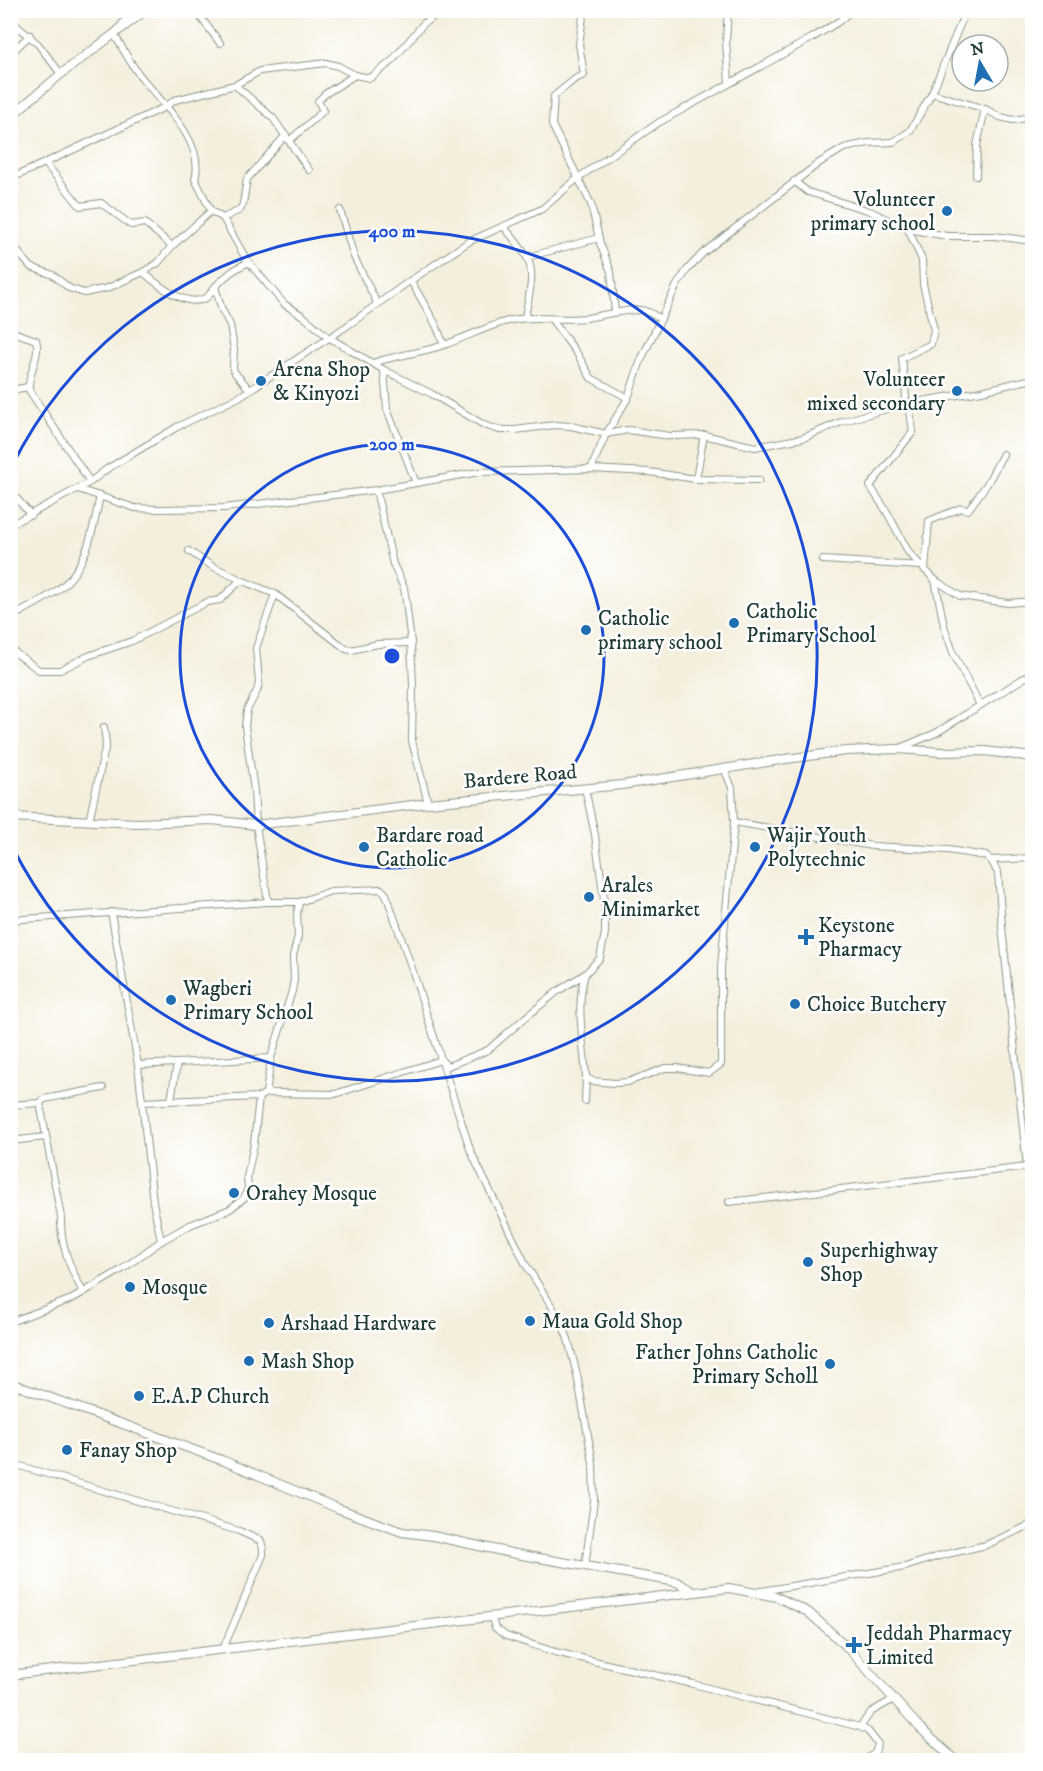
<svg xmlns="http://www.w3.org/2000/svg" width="1043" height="1771" viewBox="0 0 1043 1771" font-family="'IM FELL DW Pica',serif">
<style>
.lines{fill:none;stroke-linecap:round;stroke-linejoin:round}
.street-casing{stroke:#8a9688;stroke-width:8}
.secondary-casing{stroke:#8a9688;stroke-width:10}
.street{stroke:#fff;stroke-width:6}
.secondary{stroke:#fff;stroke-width:8}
.ring{fill:none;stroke:#1d4ed8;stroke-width:3}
.poi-dot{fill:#1f6fb2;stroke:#fff;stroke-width:2}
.labels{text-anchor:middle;stroke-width:5;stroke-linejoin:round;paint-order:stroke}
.poi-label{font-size:21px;fill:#1f3d34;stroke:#fff;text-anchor:start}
.street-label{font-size:21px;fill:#1f3d34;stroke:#fff}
.centre{fill:#1d4ed8;stroke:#fff;stroke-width:3}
.ring-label{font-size:18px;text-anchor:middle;font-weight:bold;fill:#1d4ed8;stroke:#fff;stroke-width:5;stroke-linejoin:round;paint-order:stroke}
</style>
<rect width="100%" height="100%" fill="#fff"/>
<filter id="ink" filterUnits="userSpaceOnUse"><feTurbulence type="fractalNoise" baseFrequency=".0167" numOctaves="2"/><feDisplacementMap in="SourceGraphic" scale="12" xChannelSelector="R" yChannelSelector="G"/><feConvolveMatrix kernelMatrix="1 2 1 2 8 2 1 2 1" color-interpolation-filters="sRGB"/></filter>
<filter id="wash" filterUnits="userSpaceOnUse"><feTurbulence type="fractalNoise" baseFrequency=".008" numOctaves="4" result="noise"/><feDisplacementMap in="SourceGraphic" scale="24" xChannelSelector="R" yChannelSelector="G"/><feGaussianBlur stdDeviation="1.35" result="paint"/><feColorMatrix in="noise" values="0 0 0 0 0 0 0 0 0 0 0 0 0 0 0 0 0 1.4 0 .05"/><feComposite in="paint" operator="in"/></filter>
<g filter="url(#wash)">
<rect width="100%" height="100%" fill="#f4efdd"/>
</g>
<g filter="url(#ink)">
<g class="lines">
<g class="street-casing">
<g id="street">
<path d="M 133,10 L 114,34 C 122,47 129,61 138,73 C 159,101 206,141 195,179 L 211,211 L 223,218 L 246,259 L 284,304 L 303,316 L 328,337 L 384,370 L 432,394 L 484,425 L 499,430 L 515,430 L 555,425 L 571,426 L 606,434 L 628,430 L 670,436 L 704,435 L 755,447 L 803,438 L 841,422 L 904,404 L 982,391 L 1032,379"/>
<polyline points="195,10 220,43"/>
<polyline points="584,10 579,44 584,75 575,79 554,96 552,125 591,204 600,243 611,272 615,312"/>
<polyline points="728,10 726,41 729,83"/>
<polyline points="1017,10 1032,15"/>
<polyline points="10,20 38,44 61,74"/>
<polyline points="10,54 30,35"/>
<polyline points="235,85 273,118 309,170"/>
<polyline points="932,93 966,10"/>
<polyline points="289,141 323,111 318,101 325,94 355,75 370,78 391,62 424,23 444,10"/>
<polyline points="46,164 80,206 101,203 131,225 145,223 172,246"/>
<polyline points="976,176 977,145 985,109"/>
<polyline points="10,179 165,107 175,100 235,85 260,71 326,63 338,66 355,75"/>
<polyline points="794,181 808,192 870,211 908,229 947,236 994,236 1032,241"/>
<polyline points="340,210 354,257 378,305"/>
<polyline points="223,218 240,210 243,204 247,179 286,135"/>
<path d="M 504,227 C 512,237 524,249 529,262 C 535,278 527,302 525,318"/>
<polyline points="908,229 922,260 923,284 934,330 931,344 902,358 906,397 904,404 910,411 913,432 870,486 887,512 909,553 935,580 960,596 1008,603 1032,601"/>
<path d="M 10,243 L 31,267 L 53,275 L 69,288 L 84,293 L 108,288 L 143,272 C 157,284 186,309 206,298 C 210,295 212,290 215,287 C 225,276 235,268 249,262"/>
<polyline points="527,257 599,238"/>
<polyline points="143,272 158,263 172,246 211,211"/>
<polyline points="411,281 436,325 444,345"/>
<polyline points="215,287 222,310 230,325 234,349 233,368 235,373 250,390"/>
<polyline points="552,320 578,355 591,378 628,398"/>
<path d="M 10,331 L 36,340 C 41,356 27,374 29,390 L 90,482"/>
<path d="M 373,363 C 396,355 421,353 444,345 C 464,338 484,328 504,322 C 530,314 559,321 586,318 C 604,315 622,310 640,310 C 649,311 654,315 661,319"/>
<polyline points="384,370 387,409 416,483"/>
<polyline points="10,394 17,389 28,387"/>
<polyline points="591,469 606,434 628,398 641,360 677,285 687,270 703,253 819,163 844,148 868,143 893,142 910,131 932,93 985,109 1000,117 1013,120 1032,117"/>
<polyline points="696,479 704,435"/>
<polyline points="78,489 135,508 159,509 224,508 376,490 479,472 591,469 649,472 696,479 759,480"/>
<polyline points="376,490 393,564 404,588 406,601 411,643 413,685 412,741 428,803"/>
<polyline points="10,491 31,515"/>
<polyline points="10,525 90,482 107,469 177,427 239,397 347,326 404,285 470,241 542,209 578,178 658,123 812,38 838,22 852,10"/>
<polyline points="189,551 210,565 241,580 275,594 346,649 351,650 378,644 411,643"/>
<polyline points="823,560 921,566"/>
<polyline points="925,570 929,521 961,508 968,510 987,484 1003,454"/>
<polyline points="935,580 944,626 954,655 980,705"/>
<path d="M 10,618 C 26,609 44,600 59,589 C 87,568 94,527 100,495"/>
<polyline points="10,649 39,670 60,670 88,656 132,641 207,602 220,600 241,580"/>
<polyline points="900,748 936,733 1032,673"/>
<polyline points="89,821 106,744 104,727"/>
<polyline points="991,860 1032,858"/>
<polyline points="268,902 256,825 254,791 245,726 247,710 257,691 259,683 256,648 275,594"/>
<polyline points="111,912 138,1065 153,1202 161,1241"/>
<polyline points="10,920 268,902 299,902 331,891 381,889 386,894 412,969 471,1152 526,1265 561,1321 568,1339 577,1375 593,1463 594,1501 585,1566"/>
<path d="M 585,974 C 575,1007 584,1043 586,1077 L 592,1081 L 615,1083 L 628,1082 L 665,1068 L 677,1068 L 709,1073 L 721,1064 L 721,967 L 734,822 L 732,788 L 724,768"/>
<polyline points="442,1061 448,1066 488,1050 526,1017 558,991 585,974 600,958 605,933 605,907 595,835 585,788"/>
<polyline points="138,1065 271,1058"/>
<polyline points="266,1093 271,1058 292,991 294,980 293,956 298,936 297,914 299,902"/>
<polyline points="171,1100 177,1063"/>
<polyline points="585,1101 586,1077"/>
<polyline points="142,1102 259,1097 266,1093 335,1094 441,1060"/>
<path d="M 40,1103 L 61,1217 C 60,1245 70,1268 83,1292"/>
<polyline points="10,1105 40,1103 44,1099 103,1088"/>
<polyline points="10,1141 46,1137"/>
<polyline points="729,1202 1027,1167 1002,927 998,873 991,860 986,856 948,850 872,846 734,822"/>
<polyline points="10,1322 72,1299 121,1270 161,1241 190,1225 230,1209 244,1198 248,1188 247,1177 254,1144 259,1097"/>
<polyline points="10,1463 239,1531 261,1541 263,1549 263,1555 223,1649"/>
<polyline points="10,1591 10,1594"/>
<polyline points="755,1592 905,1567 939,1556 986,1545 1032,1524"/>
<polyline points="491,1616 495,1628 506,1636 555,1652 693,1684 860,1727"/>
<polyline points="865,1760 875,1753 878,1744 868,1731 860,1727 871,1712 894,1699"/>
</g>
</g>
<g class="secondary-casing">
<g id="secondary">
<polyline points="10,117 61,74 146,10"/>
<polyline points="10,817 138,823 212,820 256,825 428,803 622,785 786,759 846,751 897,749 942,752 985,751 1032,757"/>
<polyline points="10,1383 224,1461 337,1508 402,1532 433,1536 516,1554 677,1582 692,1591"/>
<polyline points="10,1675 729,1588 777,1597 808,1612 845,1645 920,1728 955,1760"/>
</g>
</g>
<use href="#street" class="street"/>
<use href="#secondary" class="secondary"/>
</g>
</g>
<g class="ring">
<circle cx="392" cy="656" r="212"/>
<path d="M12 466A425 425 0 1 1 12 846"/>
</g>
<g class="poi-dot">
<circle cx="947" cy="211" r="6"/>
<circle cx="261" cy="381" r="6"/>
<circle cx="957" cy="391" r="6"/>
<circle cx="734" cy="623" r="6"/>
<circle cx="586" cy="630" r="6"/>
<circle cx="364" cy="847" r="6"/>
<circle cx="755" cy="847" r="6"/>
<circle cx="589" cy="897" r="6"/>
<path d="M803 928h6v6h6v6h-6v6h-6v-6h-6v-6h6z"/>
<circle cx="171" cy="1000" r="6"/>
<circle cx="795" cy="1004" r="6"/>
<circle cx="234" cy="1193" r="6"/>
<circle cx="808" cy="1262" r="6"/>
<circle cx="130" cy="1287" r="6"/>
<circle cx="530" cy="1321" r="6"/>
<circle cx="269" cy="1323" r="6"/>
<circle cx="249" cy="1361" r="6"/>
<circle cx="830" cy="1364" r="6"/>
<circle cx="139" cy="1396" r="6"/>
<circle cx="67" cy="1450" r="6"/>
<path d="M851 1636h6v6h6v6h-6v6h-6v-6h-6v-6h6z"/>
</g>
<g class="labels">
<g class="poi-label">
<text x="935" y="206" text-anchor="end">Volunteer<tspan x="935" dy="24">primary school</tspan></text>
<text x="273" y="376">Arena Shop<tspan x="273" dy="24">&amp; Kinyozi</tspan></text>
<text x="945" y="386" text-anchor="end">Volunteer<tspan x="945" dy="24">mixed secondary</tspan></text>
<text x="746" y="618">Catholic<tspan x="746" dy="24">Primary School</tspan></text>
<text x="598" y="625">Catholic<tspan x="598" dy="24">primary school</tspan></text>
<text x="376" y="842">Bardare road<tspan x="376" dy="24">Catholic</tspan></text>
<text x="767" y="842">Wajir Youth<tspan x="767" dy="24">Polytechnic</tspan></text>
<text x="601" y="892">Arales<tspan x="601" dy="24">Minimarket</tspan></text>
<text x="818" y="932">Keystone<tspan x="818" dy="24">Pharmacy</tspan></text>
<text x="183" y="995">Wagberi<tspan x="183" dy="24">Primary School</tspan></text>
<text x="807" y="1011">Choice Butchery</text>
<text x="246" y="1200">Orahey Mosque</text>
<text x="820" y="1257">Superhighway<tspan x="820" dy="24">Shop</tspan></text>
<text x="142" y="1294">Mosque</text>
<text x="542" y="1328">Maua Gold Shop</text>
<text x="281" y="1330">Arshaad Hardware</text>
<text x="818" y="1359" text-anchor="end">Father Johns Catholic<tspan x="818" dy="24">Primary Scholl</tspan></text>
<text x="261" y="1368">Mash Shop</text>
<text x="151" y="1403">E.A.P Church</text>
<text x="79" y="1457">Fanay Shop</text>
<text x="866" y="1640">Jeddah Pharmacy<tspan x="866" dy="24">Limited</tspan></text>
</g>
<g class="street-label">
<text transform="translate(520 776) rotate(-5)" y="7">Bardere Road</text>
</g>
</g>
<circle cx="392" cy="656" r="9" class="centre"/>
<g class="ring-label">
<text x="392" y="237">400 m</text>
<text x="392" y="450">200 m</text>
</g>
<rect width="1043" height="1771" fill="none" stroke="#fff" stroke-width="36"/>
<g transform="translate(980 63) rotate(350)"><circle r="28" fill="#ffffff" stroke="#a5b1ae" stroke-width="1.5"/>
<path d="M0-4.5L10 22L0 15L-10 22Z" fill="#1f6fb2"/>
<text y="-9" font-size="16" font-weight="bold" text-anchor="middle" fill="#1f3d34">N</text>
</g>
</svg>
